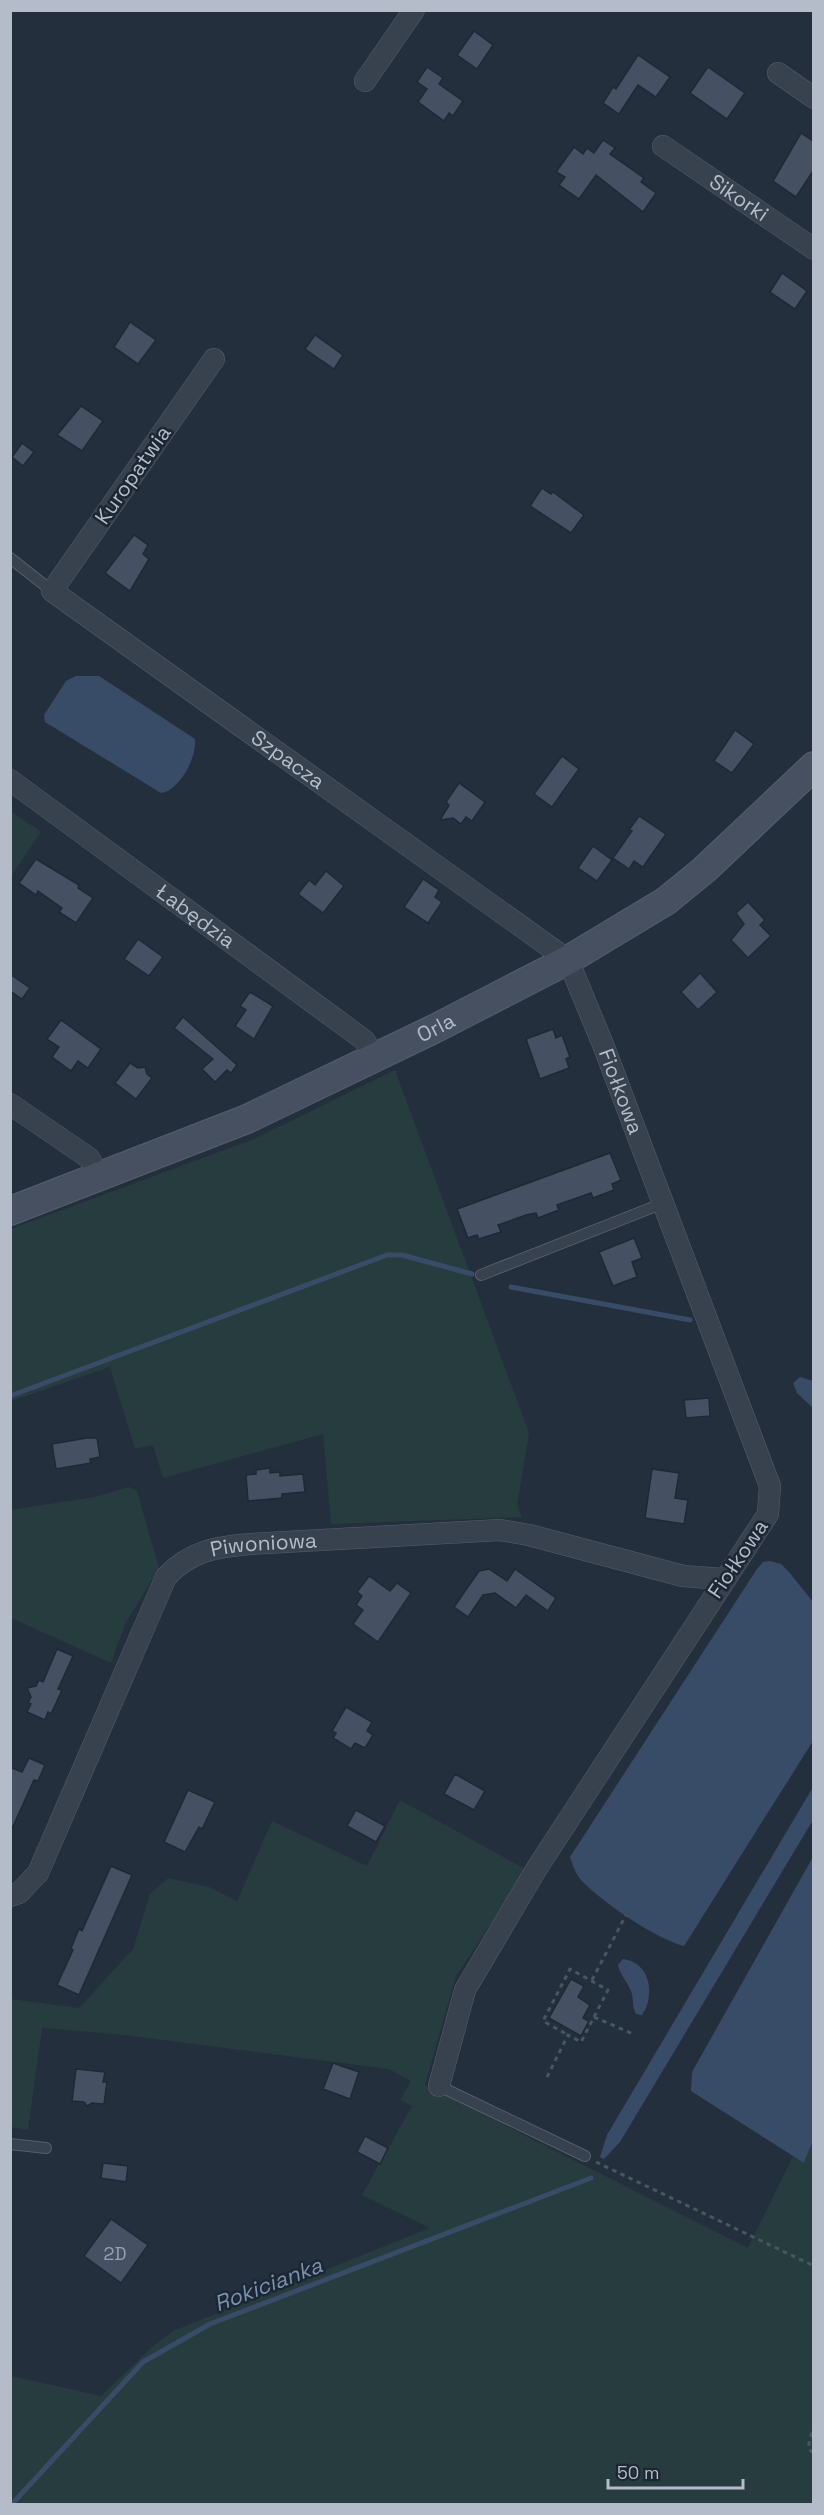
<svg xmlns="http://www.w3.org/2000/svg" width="824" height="2515" viewBox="0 0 824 2515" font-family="'Space Grotesk',sans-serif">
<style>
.green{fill:#263c3f}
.water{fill:#394c67}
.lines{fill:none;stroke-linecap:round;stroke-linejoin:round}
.stream{stroke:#394c67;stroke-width:5}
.building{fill:#455162;stroke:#1f2835;stroke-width:1.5}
.lane-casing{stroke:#565f6c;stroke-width:12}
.street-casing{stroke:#565f6c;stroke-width:22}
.secondary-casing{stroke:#565f6c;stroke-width:30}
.path{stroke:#44595c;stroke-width:3;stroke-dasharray:4.5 4.5;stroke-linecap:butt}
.lane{stroke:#38414e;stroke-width:10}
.street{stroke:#38414e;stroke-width:21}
.secondary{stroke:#465061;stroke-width:28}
.labels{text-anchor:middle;stroke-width:5;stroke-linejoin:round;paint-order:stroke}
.number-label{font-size:18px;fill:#98a1af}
.street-label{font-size:21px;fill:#b4bcc9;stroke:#1d2633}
.water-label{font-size:22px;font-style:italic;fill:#7c92b1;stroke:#1d2633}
</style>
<rect width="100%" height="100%" fill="#242f3e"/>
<!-- green -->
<g class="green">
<polygon points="11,811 41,832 11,876"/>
<polygon points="395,1070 529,1433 517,1505 522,1517 331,1524 323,1434 163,1478 153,1445 135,1449 110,1367 11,1401 11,1229 254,1139"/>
<polygon points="129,1487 137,1491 159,1568 125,1624 111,1663 11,1618 11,1510 94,1497"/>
<polygon points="400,1800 527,1870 456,1976 425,2085 748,2248 793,2156 804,2163 813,2137 813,2504 11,2504 11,2376 101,2396 152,2347 173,2331 430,2228 362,2195 412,2106 400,2100 411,2081 389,2069 124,2035 42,2028 28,2130 11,2127 11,1999 79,2008 133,1949 150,1894 168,1878 209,1887 237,1901 272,1821 367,1866"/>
</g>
<!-- water -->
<g class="water">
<path d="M 76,676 L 99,676 L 195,739 C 197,757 180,790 161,793 L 45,722 L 44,715 L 66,681 Z"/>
<polygon points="800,1377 813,1381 813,1408 797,1393 793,1383"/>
<path d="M 770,1561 L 781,1564 L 789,1572 L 813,1602 L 813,1741 L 684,1946 C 658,1940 602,1902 583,1882 C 576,1875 573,1866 570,1857 L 757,1569 L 763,1562 Z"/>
<polygon points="813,1787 813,1820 620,2142 604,2159 600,2157 607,2135"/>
<polygon points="813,1857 814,2137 804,2163 691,2091 692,2072"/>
<path d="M 623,1959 C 650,1962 656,1995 642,2015 L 636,2014 C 632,2007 634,1999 631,1991 C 627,1981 620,1975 618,1965 Z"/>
</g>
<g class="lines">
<!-- stream -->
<g class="stream">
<polyline points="511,1287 690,1320"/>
<polyline points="10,1396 387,1255 402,1255 472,1274"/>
<polyline points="12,2504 143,2362 210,2324 591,2178"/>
</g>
</g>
<!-- building -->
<g class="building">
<polygon points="474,31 493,45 477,69 457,55"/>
<polygon points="638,55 670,77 656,97 638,85 619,114 603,103 613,87 616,89"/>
<polygon points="427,67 443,78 439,84 463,101 453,116 449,113 444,121 418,102 427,89 417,82"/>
<polygon points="708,67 745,93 727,119 690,93"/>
<polygon points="801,133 813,141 813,171 796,197 773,181"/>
<polygon points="603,140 615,148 610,154 644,178 641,182 656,193 643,212 596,175 579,199 559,185 565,177 556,172 574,147 583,154 587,148 594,153"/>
<polygon points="782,273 807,291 795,309 770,292"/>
<polygon points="130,322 156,340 138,364 114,347"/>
<polygon points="315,335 343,355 334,369 305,349"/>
<polygon points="81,406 103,421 82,451 57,435"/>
<polygon points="22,443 34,452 23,466 12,457"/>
<polygon points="542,488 551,494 553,492 584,515 571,533 530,506"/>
<polygon points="134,535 148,545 143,554 149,559 130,591 105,573"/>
<polygon points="735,730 754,744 732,773 714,761"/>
<polygon points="562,756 579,769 552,807 534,794"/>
<polygon points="459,783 485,802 472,821 466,817 461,824 453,818 440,820 449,805 446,802"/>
<polygon points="639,816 666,834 643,867 634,861 629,869 613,858 632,831 629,830"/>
<polygon points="593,846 612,860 597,881 578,868"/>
<polygon points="36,859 79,885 78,888 93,898 76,923 59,912 62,908 38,891 36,895 19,883"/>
<polygon points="326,871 344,886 323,913 298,894 309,880 315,885"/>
<polygon points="423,879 439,890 435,897 442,902 428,923 404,907"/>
<polygon points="748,902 765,920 760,925 771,936 748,958 731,940 744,924 736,913"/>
<polygon points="138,939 163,957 149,976 124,959"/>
<polygon points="700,973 717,992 698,1010 681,992"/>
<polygon points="10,974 30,988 22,999 10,991"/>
<polygon points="250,992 273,1006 254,1039 235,1026 246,1010 240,1006"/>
<polygon points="183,1017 237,1065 231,1073 227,1070 215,1082 202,1069 213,1059 174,1028"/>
<polygon points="61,1020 101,1049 88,1068 78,1061 71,1071 52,1057 59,1047 47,1039"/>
<polygon points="553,1029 556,1038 562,1035 570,1057 566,1059 569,1068 540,1079 526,1039"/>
<polygon points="130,1063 138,1068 145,1067 147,1074 152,1078 136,1099 115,1083"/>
<polygon points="610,1153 621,1180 612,1184 614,1190 593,1198 591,1193 557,1205 559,1210 538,1218 536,1213 526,1215 498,1225 501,1232 479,1239 477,1235 468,1238 457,1209"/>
<polygon points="634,1238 642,1258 632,1262 637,1277 613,1286 599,1252"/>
<polygon points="709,1398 710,1416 686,1418 684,1400"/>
<polygon points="87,1438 97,1438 100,1457 90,1459 91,1463 56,1469 52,1444"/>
<polygon points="270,1468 270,1473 280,1472 280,1476 303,1474 305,1492 282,1494 282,1498 248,1501 246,1475 256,1474 256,1470"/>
<polygon points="652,1469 679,1473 675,1498 688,1500 684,1524 645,1518"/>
<polygon points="489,1569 507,1581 515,1569 556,1598 548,1611 526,1595 516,1608 495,1593 483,1595 468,1617 454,1607 479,1571"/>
<polygon points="369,1576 390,1591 397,1583 411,1593 378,1642 353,1624 363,1610 356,1605 362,1596 357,1592"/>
<polygon points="57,1649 73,1656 58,1689 62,1690 51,1714 48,1712 45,1720 27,1712 31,1704 28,1703 31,1697 27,1688 36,1686 39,1680 43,1682"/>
<polygon points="346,1707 372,1722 367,1731 373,1735 365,1748 355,1743 351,1749 333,1738 336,1733 332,1731"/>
<polygon points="29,1758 45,1765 38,1781 34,1780 10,1833 10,1767 22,1772"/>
<polygon points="455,1774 485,1791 474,1810 444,1794"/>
<polygon points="188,1790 215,1802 202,1829 199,1827 185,1852 164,1842"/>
<polygon points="356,1810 385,1826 376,1842 347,1826"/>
<polygon points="111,1866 132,1875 79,1995 57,1985 73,1950 71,1948 79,1929 82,1931"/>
<polygon points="571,1979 584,1986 578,1997 590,2005 583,2018 589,2021 581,2036 549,2018"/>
<polygon points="333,2063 359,2072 350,2099 323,2089"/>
<polygon points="76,2069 105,2072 103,2082 107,2082 104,2104 92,2103 87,2106 84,2102 72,2101"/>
<polygon points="365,2136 388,2148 380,2164 357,2152"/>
<polygon points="103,2163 128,2166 126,2182 101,2178"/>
<polygon points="111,2219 148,2245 121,2283 84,2256"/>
</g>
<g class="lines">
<defs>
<g id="lane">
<polyline points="10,558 52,591"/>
<polyline points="481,1275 661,1204"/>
<polyline points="439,2086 585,2156"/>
<polyline points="10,2144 46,2148"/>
</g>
<g id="street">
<polyline points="778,73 814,98"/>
<polyline points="365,81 414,10"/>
<path id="s1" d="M 663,146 L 814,249"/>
<path id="s2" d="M 214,359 L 52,591 L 568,960 L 604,1047 L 770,1486 L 768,1514 L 537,1868 L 465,1990 L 439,2086"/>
<path id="s3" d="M 10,780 L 364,1040 L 375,1057"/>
<polyline points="10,1104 89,1158 100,1177"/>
<path id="s4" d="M 10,1896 L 19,1893 L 38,1873 L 166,1577 C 190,1551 216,1547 250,1544 L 500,1530 L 529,1535 L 683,1576 L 724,1579"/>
</g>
<g id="secondary">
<path id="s5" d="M 10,1211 L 247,1119 L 434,1029 L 568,960 L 666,901 L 704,870 L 814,766"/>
</g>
</defs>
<!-- lane casing -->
<use href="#lane" class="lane-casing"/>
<!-- street casing -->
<use href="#street" class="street-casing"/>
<!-- secondary casing -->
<use href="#secondary" class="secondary-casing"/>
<!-- path -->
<g class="path">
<polyline points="592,1980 626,1915"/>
<polyline points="594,2017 633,2034"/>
<polyline points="547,2077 568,2035 581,2042 608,1990 570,1969 543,2021 568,2035"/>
<polyline points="596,2162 814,2266"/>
<polyline points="814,2424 808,2448 814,2454"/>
</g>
<!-- lane -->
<use href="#lane" class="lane"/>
<!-- street -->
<use href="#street" class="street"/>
<!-- secondary -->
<use href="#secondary" class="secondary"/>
</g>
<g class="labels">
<!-- number labels -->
<g class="number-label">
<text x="115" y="2260">2D</text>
</g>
<!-- street labels -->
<g class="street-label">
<text dy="7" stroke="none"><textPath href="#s1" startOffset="92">Sikorki</textPath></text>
<text transform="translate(133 475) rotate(-55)" y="7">Kuropatwia</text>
<text dy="7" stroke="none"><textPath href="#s2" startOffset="573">Szpacza</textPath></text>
<text dy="7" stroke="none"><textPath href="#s3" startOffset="230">Łabędzia</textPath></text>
<text dy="7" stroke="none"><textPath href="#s5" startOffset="464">Orla</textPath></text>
<text dy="7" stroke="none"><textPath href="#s2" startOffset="1059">Fiołkowa</textPath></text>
<text dy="7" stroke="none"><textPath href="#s4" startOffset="466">Piwoniowa</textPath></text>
<text transform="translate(738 1559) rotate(-56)" y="7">Fiołkowa</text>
</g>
<!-- water labels -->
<g class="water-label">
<text transform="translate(268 2284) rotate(-21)" y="8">Rokicianka</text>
</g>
</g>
<!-- border -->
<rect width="824" height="2515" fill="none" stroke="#b4bcc9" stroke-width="24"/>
<!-- scale -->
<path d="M608 2479v9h135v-9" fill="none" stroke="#b4bcc9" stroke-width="3"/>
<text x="617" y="2479" font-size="18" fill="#b4bcc9" stroke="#1d2633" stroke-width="4.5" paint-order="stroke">50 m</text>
</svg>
